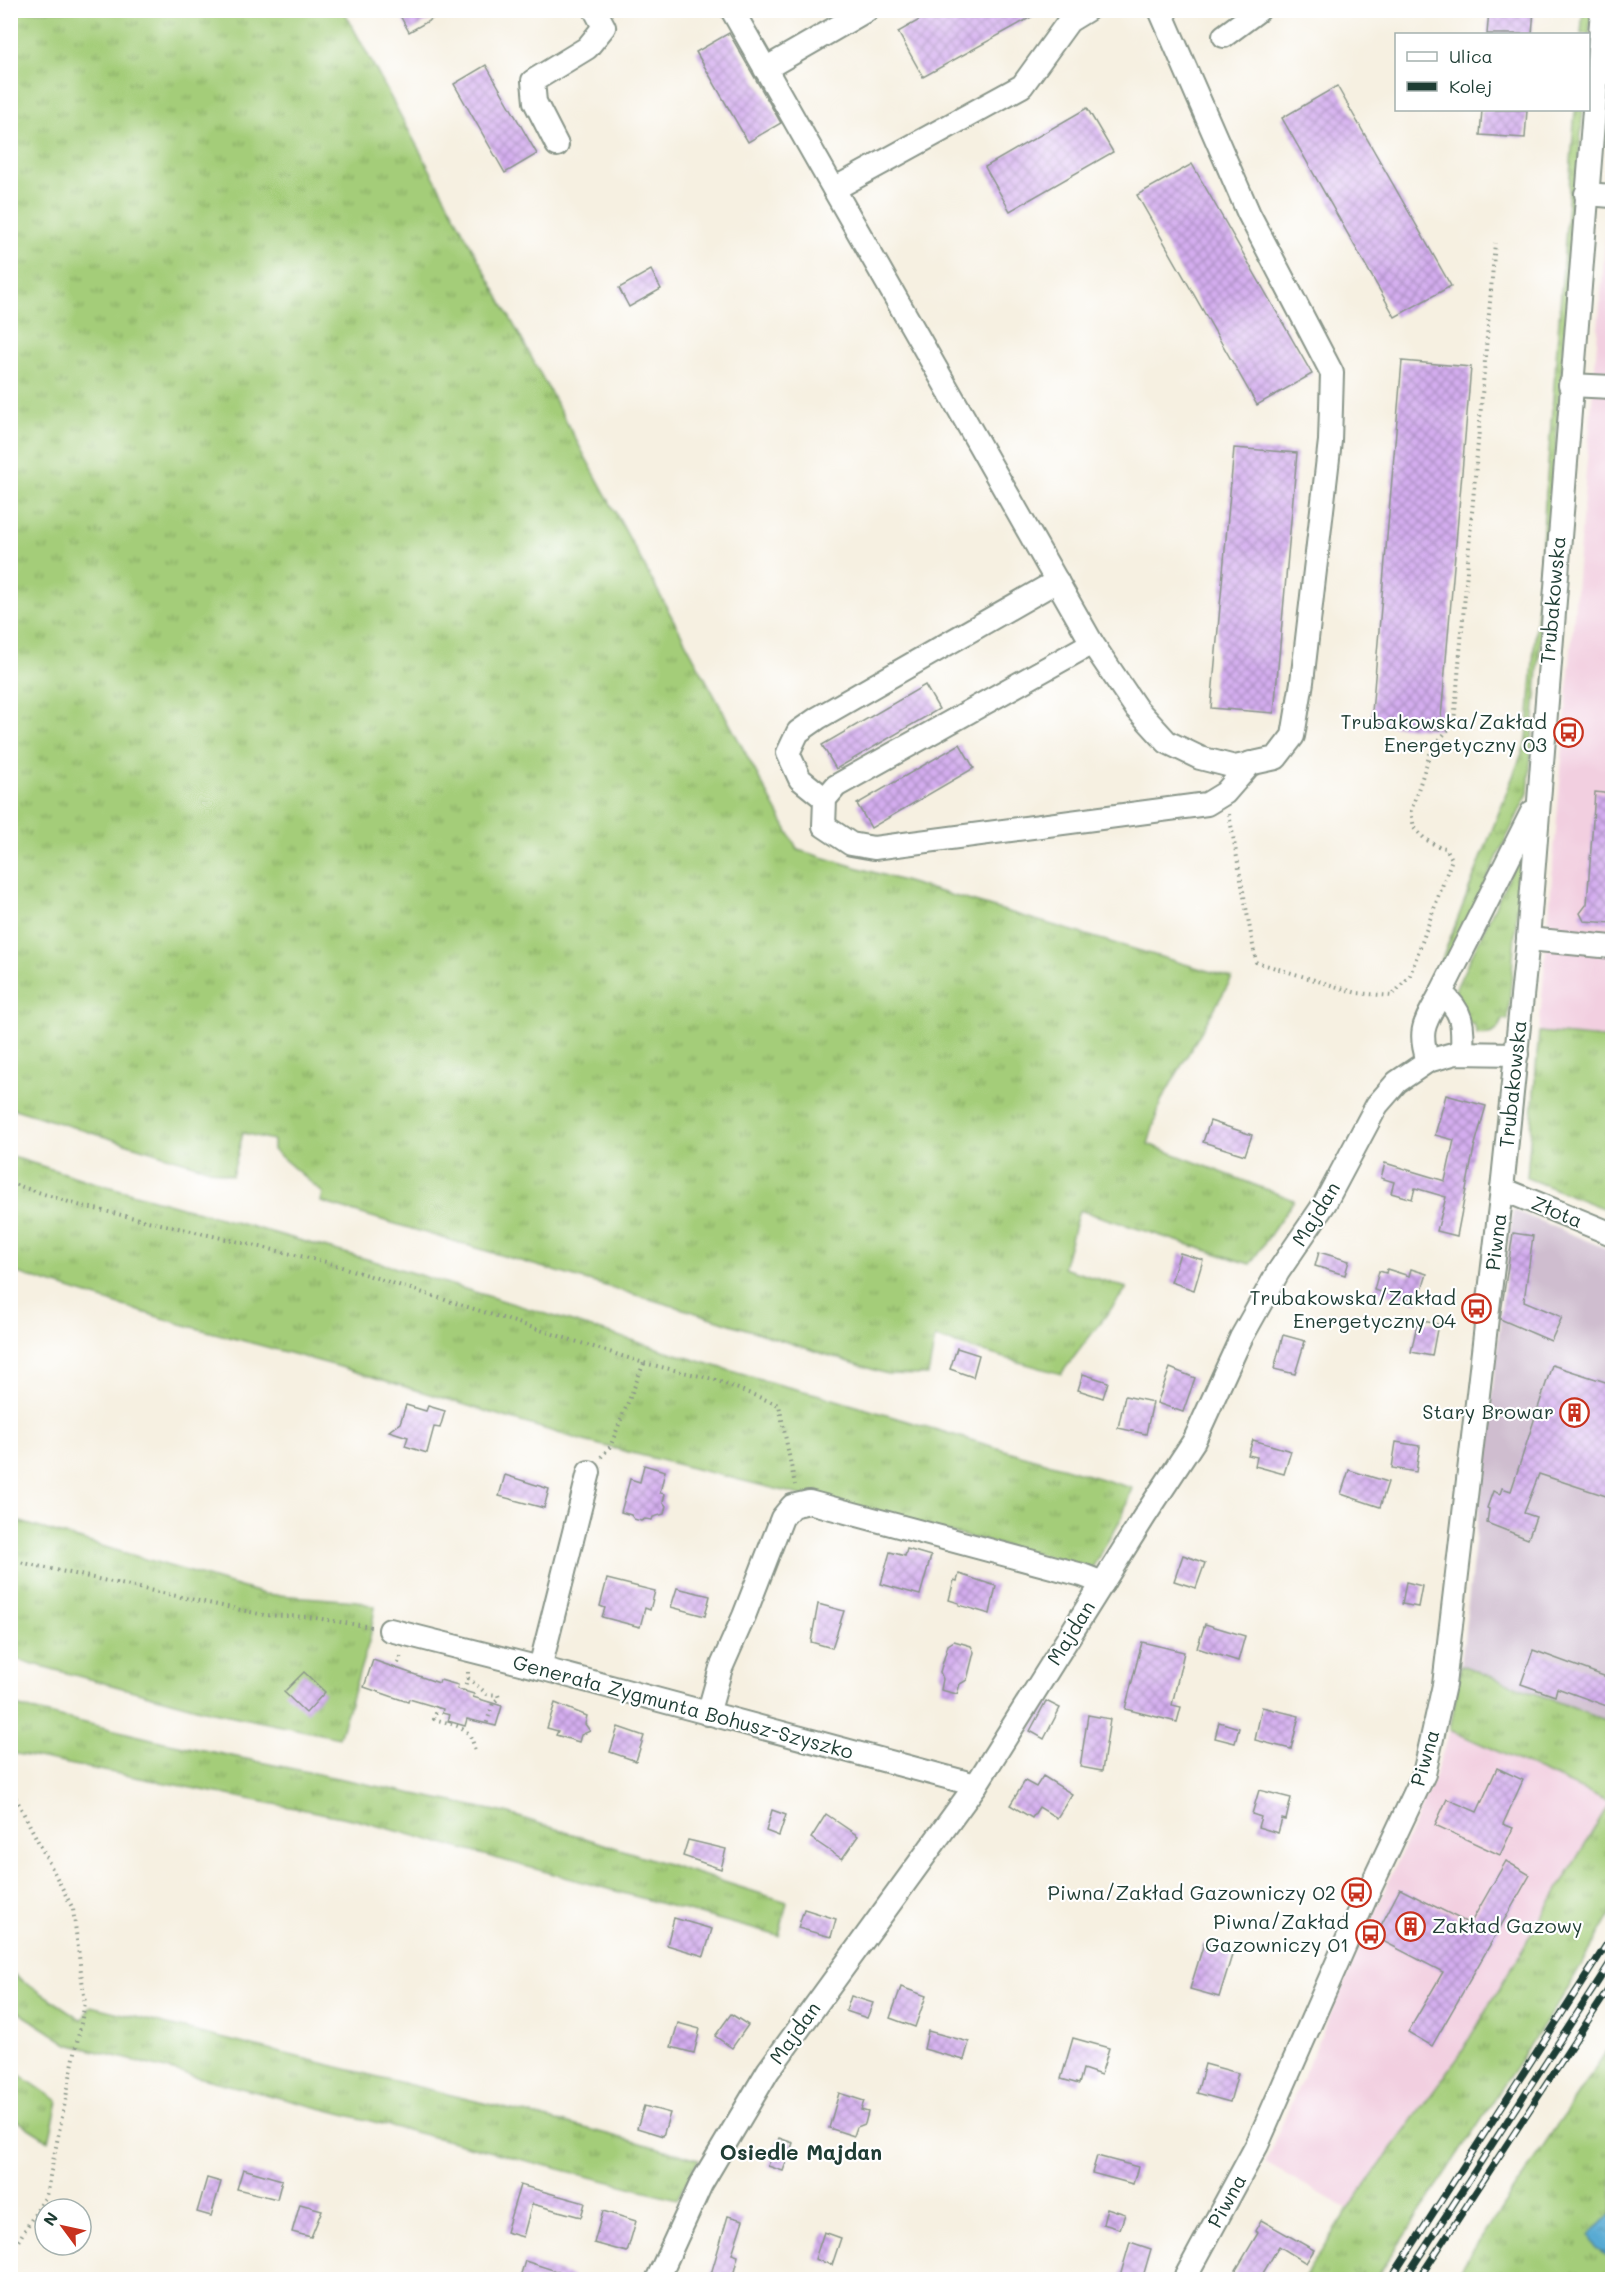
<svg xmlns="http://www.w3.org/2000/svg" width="1623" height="2290" viewBox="0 0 1623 2290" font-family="Mali,sans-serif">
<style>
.built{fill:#f2cfe0}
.industrial{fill:#cfbdcf}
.grass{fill:url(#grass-tufts);stroke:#628556;stroke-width:1.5}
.water{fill:url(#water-ripples);stroke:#3c7484;stroke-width:1.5}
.building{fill:url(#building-cross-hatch)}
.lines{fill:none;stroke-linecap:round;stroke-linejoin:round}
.minor-casing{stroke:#8a968a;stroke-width:26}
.path{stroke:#8a968a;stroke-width:4;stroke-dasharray:1.5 4.5;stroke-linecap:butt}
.minor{stroke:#fff;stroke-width:22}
.rail-casing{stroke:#1f3d34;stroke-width:7}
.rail{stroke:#fff;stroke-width:4.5;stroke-dasharray:14;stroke-linecap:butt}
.labels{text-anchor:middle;stroke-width:4.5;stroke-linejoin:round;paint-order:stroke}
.street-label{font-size:20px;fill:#1f3d34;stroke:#fff}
.poi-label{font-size:20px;fill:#1f3d34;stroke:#fff;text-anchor:end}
.neighbourhood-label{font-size:21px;font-weight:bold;fill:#1f3d34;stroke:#fff}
</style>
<defs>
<pattern id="grass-tufts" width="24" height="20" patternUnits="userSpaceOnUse" patternTransform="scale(1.5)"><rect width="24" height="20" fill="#a4cd79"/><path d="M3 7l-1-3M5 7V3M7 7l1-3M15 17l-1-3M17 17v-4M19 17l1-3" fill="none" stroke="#85a864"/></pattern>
<pattern id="water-ripples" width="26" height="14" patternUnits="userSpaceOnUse" patternTransform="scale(1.5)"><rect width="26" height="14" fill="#58aad3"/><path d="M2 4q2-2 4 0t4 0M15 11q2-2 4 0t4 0" fill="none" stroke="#488cac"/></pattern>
<pattern id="building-cross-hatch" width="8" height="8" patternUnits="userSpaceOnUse" patternTransform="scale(1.5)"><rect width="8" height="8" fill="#d4adef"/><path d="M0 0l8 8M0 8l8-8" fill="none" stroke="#ab8ec2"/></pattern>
</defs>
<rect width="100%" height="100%" fill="#fff"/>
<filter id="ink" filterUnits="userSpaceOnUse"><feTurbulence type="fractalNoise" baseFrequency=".0167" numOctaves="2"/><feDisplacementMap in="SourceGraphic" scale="12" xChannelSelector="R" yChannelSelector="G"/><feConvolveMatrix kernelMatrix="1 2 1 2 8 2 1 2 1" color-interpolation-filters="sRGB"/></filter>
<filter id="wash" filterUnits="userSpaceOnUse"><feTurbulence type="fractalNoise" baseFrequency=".008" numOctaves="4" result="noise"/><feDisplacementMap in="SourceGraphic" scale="24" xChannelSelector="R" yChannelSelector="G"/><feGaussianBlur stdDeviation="1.35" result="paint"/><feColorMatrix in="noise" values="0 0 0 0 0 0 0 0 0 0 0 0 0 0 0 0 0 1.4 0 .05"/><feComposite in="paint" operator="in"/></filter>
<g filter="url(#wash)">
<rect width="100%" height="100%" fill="#f6f0e1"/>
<!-- built -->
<g class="built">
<polygon points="1608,210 1612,210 1612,1039 1539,1032"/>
<polygon points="1450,1730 1610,1802 1460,2055 1348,2209 1265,2163 1435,1776"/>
</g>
<!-- industrial -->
<polygon class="industrial" points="1513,1210 1612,1251 1612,1723 1461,1665"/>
<!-- grass -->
<g class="grass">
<polygon points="10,11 344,11 798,850 1232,978 1161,1101 1148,1144 1294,1200 1250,1264 1079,1210 1063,1268 1127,1288 1061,1374 935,1338 928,1375 887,1374 690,1311 321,1202 323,1193 273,1150 273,1140 243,1133 232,1176 11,1108"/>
<polygon points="1583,11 1591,11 1589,46 1588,34 1581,34"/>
<polygon points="1612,16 1612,71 1607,140 1602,140"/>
<polygon points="1575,110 1583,110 1528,793 1413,1034 1527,740"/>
<path d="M 1522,850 L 1508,1020 L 1502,1019 C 1500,1033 1489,1036 1477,1034 L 1474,1024 L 1469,1024 L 1455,990 Z"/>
<polygon points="1539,1032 1612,1039 1612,1212 1527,1178"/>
<polygon points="10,1156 89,1181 377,1262 764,1381 816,1394 1132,1488 1122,1517 1092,1568 584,1441 337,1366 181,1324 11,1271"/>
<polygon points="10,1519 264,1594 357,1601 375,1607 370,1638 339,1738 204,1710 11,1658"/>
<polygon points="1461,1665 1612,1723 1612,1912 1571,1983 1376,2279 1303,2279 1348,2209 1460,2055 1610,1802 1450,1730"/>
<polygon points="11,1705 164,1742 506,1813 787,1902 779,1936 357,1820 11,1753"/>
<polygon points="11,1973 82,2020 91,2006 581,2127 699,2159 677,2199 68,2044 11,2007"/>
<polygon points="1612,2043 1612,2279 1454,2279"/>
<polygon points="11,2069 58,2101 49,2141 11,2117"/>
</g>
<!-- water -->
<polygon class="water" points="1612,2213 1612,2259 1596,2249 1590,2235"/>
<g id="blocks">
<!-- building -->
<g class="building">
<polygon points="397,10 448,10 409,32"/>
<polygon points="937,10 1044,10 923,77 898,32"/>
<polygon points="1489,10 1534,10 1532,34 1487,34"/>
<polygon points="729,33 781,123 748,142 696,52"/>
<polygon points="486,65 537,154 505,173 454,84"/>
<polygon points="1337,86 1451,286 1395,317 1282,118"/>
<polygon points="1087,108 1113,152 1010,211 985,167"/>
<polygon points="1482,110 1527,110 1525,138 1480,135"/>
<polygon points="1192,164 1312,374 1257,405 1137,195"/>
<polygon points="651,270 661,289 629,307 619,288"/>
<polygon points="1402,361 1471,367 1440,730 1371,724"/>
<polygon points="1234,448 1297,453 1274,713 1211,708"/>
<polygon points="925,685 939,709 836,769 822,745"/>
<polygon points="960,744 974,768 871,828 857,804"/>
<polygon points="1595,792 1612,794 1612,923 1584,921 1580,913 1587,904"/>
<polygon points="1446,1095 1486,1106 1474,1148 1457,1236 1437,1231 1446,1197 1415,1188 1412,1199 1391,1193 1394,1182 1381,1178 1385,1163 1445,1181 1454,1140 1435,1135"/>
<polygon points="1210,1121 1252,1135 1245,1155 1203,1142"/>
<polygon points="1513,1233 1533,1236 1524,1301 1562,1317 1551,1341 1500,1319"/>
<polygon points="1319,1252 1349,1261 1345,1275 1315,1266"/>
<polygon points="1180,1253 1203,1260 1194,1290 1171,1282"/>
<polygon points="1387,1269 1409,1276 1411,1269 1427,1274 1418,1302 1374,1290 1379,1271 1386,1273"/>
<polygon points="1418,1320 1438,1324 1432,1356 1411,1352"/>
<polygon points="1283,1335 1305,1341 1295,1374 1274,1369"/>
<polygon points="957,1348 979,1355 973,1377 950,1369"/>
<polygon points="1552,1365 1612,1384 1612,1498 1539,1474 1524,1513 1536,1517 1528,1539 1487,1523 1489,1509 1487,1508 1493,1491 1500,1494 1502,1488 1511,1491"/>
<polygon points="1170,1368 1195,1378 1183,1412 1157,1403"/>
<polygon points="1083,1374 1108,1382 1103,1398 1078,1390"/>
<polygon points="1125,1396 1153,1402 1146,1434 1118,1428"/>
<polygon points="406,1405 426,1411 428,1406 445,1411 440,1428 434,1427 427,1453 405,1446 408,1437 389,1431 400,1423"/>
<polygon points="1253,1440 1291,1451 1284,1474 1255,1466 1257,1457 1248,1455"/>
<polygon points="1396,1442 1420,1446 1416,1472 1392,1468"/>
<polygon points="644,1465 665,1471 660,1493 665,1494 663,1502 666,1506 664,1514 653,1517 652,1520 645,1519 641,1521 634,1519 631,1515 621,1512 630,1479 640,1482"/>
<polygon points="1349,1470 1388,1482 1380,1507 1341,1494"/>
<polygon points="505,1475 549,1489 544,1508 499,1496"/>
<polygon points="907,1549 931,1556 920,1595 881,1584 890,1552 905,1556"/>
<polygon points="1183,1555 1205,1563 1196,1588 1174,1581"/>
<polygon points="959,1574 996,1586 990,1614 959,1605 959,1603 949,1600 954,1580 957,1581"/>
<polygon points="607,1579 655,1591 650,1610 645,1608 640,1627 602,1617 605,1608 600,1606"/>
<polygon points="1406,1582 1422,1586 1418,1607 1402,1604"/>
<polygon points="677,1588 710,1596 705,1616 671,1607"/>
<polygon points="818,1604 844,1611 832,1648 811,1642"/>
<polygon points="1205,1624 1245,1636 1238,1661 1197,1648"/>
<polygon points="954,1641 971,1646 974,1652 967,1680 960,1684 957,1694 941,1690 943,1679 940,1672 948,1645"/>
<polygon points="1142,1642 1184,1652 1172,1705 1181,1707 1177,1722 1125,1709"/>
<polygon points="1533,1650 1612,1679 1612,1708 1557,1688 1555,1696 1521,1684"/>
<polygon points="373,1660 439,1683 440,1680 458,1685 457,1689 474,1694 473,1697 502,1706 496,1726 467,1719 465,1726 448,1721 450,1715 442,1713 443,1709 409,1699 408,1702 364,1687"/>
<polygon points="304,1672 325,1692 306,1713 284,1692"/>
<polygon points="1046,1701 1060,1708 1044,1739 1030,1731"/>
<polygon points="555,1703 587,1716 585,1724 590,1731 581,1735 579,1742 556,1735 558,1731 547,1728"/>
<polygon points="1262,1707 1299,1716 1291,1749 1255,1740"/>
<polygon points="1088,1715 1110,1719 1102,1771 1080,1767"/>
<polygon points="1219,1722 1239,1728 1235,1743 1215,1738"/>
<polygon points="618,1727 644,1736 636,1761 610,1752"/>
<polygon points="1497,1768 1523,1780 1503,1824 1513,1828 1500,1855 1435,1825 1447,1799 1477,1812"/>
<polygon points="1043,1776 1072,1794 1057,1818 1039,1807 1032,1818 1010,1805 1025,1781 1036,1787"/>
<polygon points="1259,1790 1291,1798 1286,1820 1282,1819 1278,1833 1258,1827 1261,1817 1252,1814"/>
<polygon points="772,1810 786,1815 779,1836 766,1831"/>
<polygon points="826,1814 858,1836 842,1859 811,1838"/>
<polygon points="688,1840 726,1849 721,1869 683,1856"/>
<polygon points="1506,1861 1530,1875 1432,2046 1408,2032 1443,1972 1375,1937 1400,1889 1470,1924"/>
<polygon points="804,1909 836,1919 831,1937 798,1928"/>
<polygon points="674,1918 712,1929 704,1956 667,1945"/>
<polygon points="1204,1943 1233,1952 1219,1997 1190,1989"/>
<polygon points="901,1987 926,1996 915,2027 890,2018"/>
<polygon points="851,1996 873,2003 867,2018 846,2011"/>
<polygon points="731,2014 748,2025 732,2048 715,2036"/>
<polygon points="678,2023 700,2029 694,2053 671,2047"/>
<polygon points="928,2031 969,2042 964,2060 924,2049"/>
<polygon points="1073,2038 1109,2048 1101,2075 1083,2069 1079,2084 1061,2079"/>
<polygon points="1205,2064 1238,2073 1230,2102 1197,2093"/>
<polygon points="839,2093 864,2101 861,2110 868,2112 865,2124 857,2127 854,2136 829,2128"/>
<polygon points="644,2106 670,2113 663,2136 637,2128"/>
<polygon points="779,2138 793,2143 783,2171 768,2166"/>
<polygon points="1097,2156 1138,2167 1133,2184 1092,2173"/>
<polygon points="243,2169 282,2180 277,2199 237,2189"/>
<polygon points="207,2178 221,2182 211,2216 197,2212"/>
<polygon points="520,2185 585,2203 581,2217 532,2204 523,2237 506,2232"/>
<polygon points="300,2204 322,2210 311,2237 292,2232"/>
<polygon points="1107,2208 1125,2214 1120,2229 1103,2224"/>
<polygon points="603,2211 636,2221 627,2252 594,2243"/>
<polygon points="728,2216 743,2220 732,2254 738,2256 732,2280 725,2280 711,2274"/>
<polygon points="1261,2220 1314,2250 1306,2263 1279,2246 1259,2280 1230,2280 1258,2233 1255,2231"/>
<polygon points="824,2232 841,2238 832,2265 815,2259"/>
<polygon points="1130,2242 1151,2249 1142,2280 1119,2280"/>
<polygon points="525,2261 572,2276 572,2280 519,2280"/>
</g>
</g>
</g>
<g filter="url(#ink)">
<use href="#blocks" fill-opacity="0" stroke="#8a968a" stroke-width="1.5"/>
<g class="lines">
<defs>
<g id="minor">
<polyline points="732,10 1092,643 1136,708 1167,742 1200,758 1235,767 1276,758 1293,736 1302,682 1330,441 1332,373 1249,214 1160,10"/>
<polyline points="1224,36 1259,10"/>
<polyline points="765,69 867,10"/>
<polyline points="557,145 535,102 533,81 587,48 604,27 595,10"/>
<polyline points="834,189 1022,86 1069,21 1087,10"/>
<polyline points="1586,194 1612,196"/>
<polyline points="1570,385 1612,387"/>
<polyline points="1092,643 836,786 825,799 824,826 851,844 874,848 1207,804 1225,793 1251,763"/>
<polyline points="825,799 800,779 788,753 798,732 818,718 1057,581"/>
<polyline points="1528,939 1612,947"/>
<path d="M 1462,1053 C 1463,1025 1464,1012 1441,993 L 1532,812"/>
<path d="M 1428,1061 C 1417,1028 1426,1022 1441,993"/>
<polyline points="1502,1189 1612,1234"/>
<polyline points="390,1630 540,1668 976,1785"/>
<polyline points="540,1668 589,1472"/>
<polyline points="708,1714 721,1668 744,1616 782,1518 792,1506 809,1502 1082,1575 1103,1583"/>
<polyline points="657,2280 701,2184 768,2071 976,1785 1144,1517 1194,1441 1241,1338 1278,1272 1325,1203 1377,1105 1397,1082 1428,1061 1456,1053 1517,1054"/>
<polyline points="1184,2280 1257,2145 1366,1897 1424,1774 1444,1685 1502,1189 1528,939 1602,10"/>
</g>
</defs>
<!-- minor casing -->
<use href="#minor" class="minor-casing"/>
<!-- path -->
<g class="path">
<polyline points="1229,814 1256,962 1357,993 1392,996 1410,975 1452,859 1446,848 1439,847 1425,839 1414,828 1411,811 1432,748 1454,723 1495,243"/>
<polyline points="10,1183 78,1205 326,1262 644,1363 713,1379 779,1405 795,1485"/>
<polyline points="601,1457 610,1447 644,1363"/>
<polyline points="10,1560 264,1615 309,1617 371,1627"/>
<polyline points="396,1669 402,1652"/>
<polyline points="468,1678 487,1694 498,1695 499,1698 493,1703 486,1725"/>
<polyline points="464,1691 468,1678 468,1669"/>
<path d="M 438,1707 L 434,1719 C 457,1726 471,1725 475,1752"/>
<polyline points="10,1787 73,1909 85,2003 46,2196 10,2254"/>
</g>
<!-- minor -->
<use href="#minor" class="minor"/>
<defs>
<g id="rail">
<polyline points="1390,2280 1612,1936"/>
<polyline points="1404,2280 1612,1960"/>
<polyline points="1418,2280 1612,1984"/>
</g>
</defs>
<!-- rail casing -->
<use href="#rail" class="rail-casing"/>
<!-- rail -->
<use href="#rail" class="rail"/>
</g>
</g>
<!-- icons -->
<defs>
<symbol id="bus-ring" viewBox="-11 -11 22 22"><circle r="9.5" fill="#fff" stroke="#c8321e" stroke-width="1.5"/><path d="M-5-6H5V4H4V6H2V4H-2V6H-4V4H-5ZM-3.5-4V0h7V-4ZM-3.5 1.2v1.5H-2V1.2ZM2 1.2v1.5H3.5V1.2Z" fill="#c8321e"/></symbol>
<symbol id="building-ring" viewBox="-11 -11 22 22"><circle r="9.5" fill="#fff" stroke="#c8321e" stroke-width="1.5"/><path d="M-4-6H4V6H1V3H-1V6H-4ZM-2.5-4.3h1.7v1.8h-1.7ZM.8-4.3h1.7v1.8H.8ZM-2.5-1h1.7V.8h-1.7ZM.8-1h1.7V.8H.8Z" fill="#c8321e"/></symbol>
</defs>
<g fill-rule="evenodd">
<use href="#bus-ring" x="1552" y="716" width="33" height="33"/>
<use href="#bus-ring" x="1460" y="1292" width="33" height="33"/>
<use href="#building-ring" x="1558" y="1396" width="33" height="33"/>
<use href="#bus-ring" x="1340" y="1876" width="33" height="33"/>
<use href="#building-ring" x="1394" y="1910" width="33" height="33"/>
<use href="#bus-ring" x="1354" y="1918" width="33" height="33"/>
</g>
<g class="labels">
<!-- street labels -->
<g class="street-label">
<text transform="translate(1553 600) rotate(-85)" y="7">Trubakowska</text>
<text transform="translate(1513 1084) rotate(-84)" y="7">Trubakowska</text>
<text transform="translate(1557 1212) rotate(22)" y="7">Złota</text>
<text transform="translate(1316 1214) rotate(-58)" y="7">Majdan</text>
<text transform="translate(1496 1242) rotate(-83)" y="7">Piwna</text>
<text transform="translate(1071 1633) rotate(-58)" y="7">Majdan</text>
<text transform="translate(683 1707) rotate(15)" y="7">Generała Zygmunta Bohusz-Szyszko</text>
<text transform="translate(1425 1758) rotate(-74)" y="7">Piwna</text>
<text transform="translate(795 2033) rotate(-54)" y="7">Majdan</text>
<text transform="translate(1227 2201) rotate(-61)" y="7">Piwna</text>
</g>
<!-- poi labels -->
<g class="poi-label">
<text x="1547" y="729">Trubakowska/Zakład<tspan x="1547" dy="23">Energetyczny 03</tspan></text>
<text x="1456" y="1305">Trubakowska/Zakład<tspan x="1456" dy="23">Energetyczny 04</tspan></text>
<text x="1554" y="1419">Stary Browar</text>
<text x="1336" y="1900">Piwna/Zakład Gazowniczy 02</text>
<text x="1349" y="1929">Piwna/Zakład<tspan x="1349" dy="23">Gazowniczy 01</tspan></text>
<text x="1432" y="1933" text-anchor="start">Zakład Gazowy</text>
</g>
<!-- neighbourhood labels -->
<g class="neighbourhood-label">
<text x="801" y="2160">Osiedle Majdan</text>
</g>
</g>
<!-- margin -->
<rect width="1623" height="2290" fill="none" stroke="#fff" stroke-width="36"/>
<!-- legend -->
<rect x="1395" y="33" width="195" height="78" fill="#ffffff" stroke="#a5b1ae" stroke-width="1.5"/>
<rect x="1407" y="52" width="30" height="9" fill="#ffffff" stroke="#a5b1ae" stroke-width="1.5"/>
<text x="1449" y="63" font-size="18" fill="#1f3d34">Ulica</text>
<rect x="1407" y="82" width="30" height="9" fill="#1f3d34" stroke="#a5b1ae" stroke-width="1.5"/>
<text x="1449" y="93" font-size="18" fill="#1f3d34">Kolej</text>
<!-- north arrow -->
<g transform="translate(63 2227) rotate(303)"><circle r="28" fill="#ffffff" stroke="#a5b1ae" stroke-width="1.5"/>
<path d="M0-4.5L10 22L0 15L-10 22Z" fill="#c8321e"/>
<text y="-9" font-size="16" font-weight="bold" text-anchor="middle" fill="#1f3d34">N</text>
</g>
</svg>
